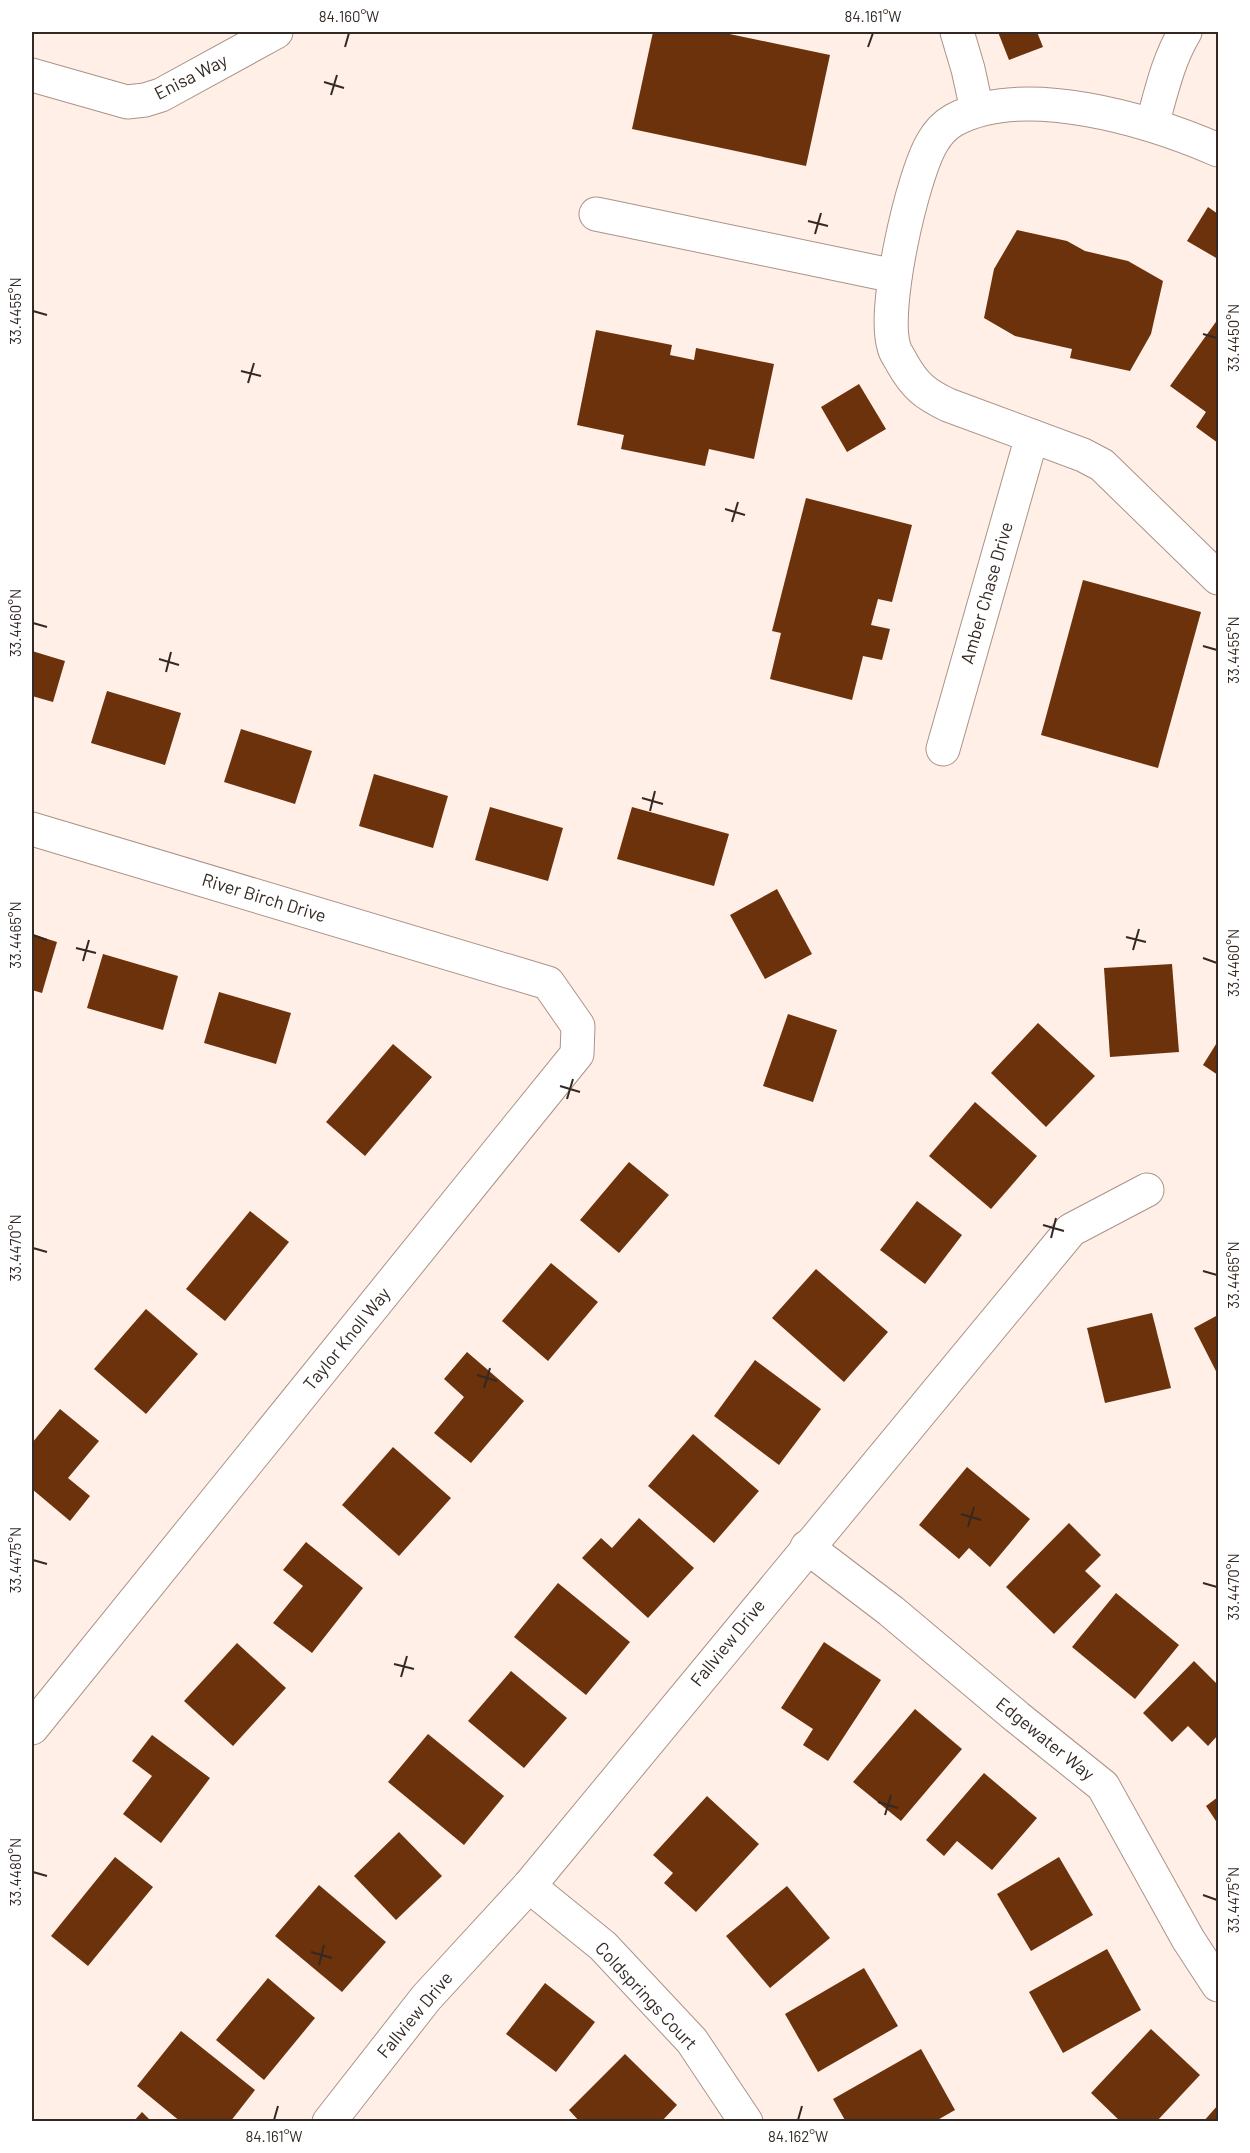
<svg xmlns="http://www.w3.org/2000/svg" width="1250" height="2153" viewBox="0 0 1250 2153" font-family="Barlow,sans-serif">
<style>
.building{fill:#6c320c}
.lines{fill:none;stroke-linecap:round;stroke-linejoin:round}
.minor-casing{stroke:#ac9387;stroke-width:35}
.minor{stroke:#fff;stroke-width:33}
.ticks{fill:none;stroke:#332924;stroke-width:2}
.labels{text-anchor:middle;stroke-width:6;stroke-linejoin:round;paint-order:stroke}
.street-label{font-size:18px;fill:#332924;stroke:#fff}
.neatline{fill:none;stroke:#332924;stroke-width:2}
.ticks-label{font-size:15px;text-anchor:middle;fill:#332924}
</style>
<rect width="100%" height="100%" fill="#ffefe7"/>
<!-- building -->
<g class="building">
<polygon points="653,32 720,32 830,55 806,166 632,129"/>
<polygon points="998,32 1037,32 1043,47 1009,60"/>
<polygon points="1208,207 1218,214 1218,259 1187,241"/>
<polygon points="1017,230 1067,241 1085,251 1128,261 1163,281 1151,334 1130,371 1070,358 1072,349 1015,336 984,318 994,269"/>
<polygon points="1218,319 1218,443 1196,427 1206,412 1170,386"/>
<polygon points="596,330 672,345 670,355 694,360 696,348 774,364 754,459 709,449 705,466 621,449 624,435 577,425"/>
<polygon points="859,384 886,429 847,452 821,407"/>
<polygon points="806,498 912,525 892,602 878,599 871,625 890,629 882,660 863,656 852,700 770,679 781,633 772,631"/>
<polygon points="1083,580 1201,612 1158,768 1041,735"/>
<polygon points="32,651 65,661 53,702 32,696"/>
<polygon points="107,691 181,713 165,765 91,743"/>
<polygon points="241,729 312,751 295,804 224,782"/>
<polygon points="374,774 448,796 433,848 359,826"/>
<polygon points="490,807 563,828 548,881 475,860"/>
<polygon points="632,807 729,834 714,886 617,859"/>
<polygon points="777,889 812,954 765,979 730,915"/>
<polygon points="32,934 57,942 42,993 32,990"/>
<polygon points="103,954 178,976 163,1030 87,1008"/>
<polygon points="1172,964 1179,1052 1110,1057 1104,968"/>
<polygon points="219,992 291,1013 276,1064 204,1043"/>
<polygon points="788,1014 837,1030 813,1102 763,1086"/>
<polygon points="1038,1023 1095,1076 1046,1127 991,1073"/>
<polygon points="1218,1041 1218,1075 1203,1065"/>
<polygon points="393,1044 432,1077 365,1156 326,1122"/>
<polygon points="975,1102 1037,1156 991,1209 929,1156"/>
<polygon points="629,1162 669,1195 619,1253 580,1220"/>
<polygon points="917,1201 962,1235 925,1284 880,1250"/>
<polygon points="250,1211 289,1242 225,1321 186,1289"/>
<polygon points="551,1263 598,1302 548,1361 502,1321"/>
<polygon points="816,1269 888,1332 844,1382 772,1318"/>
<polygon points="146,1309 198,1354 146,1414 94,1369"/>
<polygon points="1152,1313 1171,1388 1105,1403 1087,1328"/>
<polygon points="1218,1315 1218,1375 1194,1328"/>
<polygon points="467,1352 524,1401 471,1463 434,1433 464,1397 444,1379"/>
<polygon points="755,1360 821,1409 779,1465 714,1416"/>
<polygon points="60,1409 99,1441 68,1478 90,1496 70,1521 32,1489 32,1443"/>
<polygon points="693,1434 759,1491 714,1543 648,1486"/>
<polygon points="393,1447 451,1498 399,1556 342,1505"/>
<polygon points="967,1467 1030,1519 990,1567 969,1548 959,1559 919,1525"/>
<polygon points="639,1518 694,1568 648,1618 582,1558 601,1538 612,1548"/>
<polygon points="1069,1523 1101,1555 1085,1571 1101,1586 1054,1634 1006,1587"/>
<polygon points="306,1542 363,1588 312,1653 273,1623 303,1586 283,1570"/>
<polygon points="558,1583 630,1642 586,1695 514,1637"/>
<polygon points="1116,1593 1179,1645 1135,1699 1072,1647"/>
<polygon points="824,1642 881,1680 828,1761 803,1745 813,1729 781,1708"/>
<polygon points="237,1643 286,1688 233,1746 184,1701"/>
<polygon points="1194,1661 1218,1685 1218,1735 1208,1746 1188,1726 1172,1742 1143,1713"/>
<polygon points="511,1671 567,1718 524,1768 468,1721"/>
<polygon points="915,1709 962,1749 901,1821 853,1782"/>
<polygon points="428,1734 504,1796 464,1845 388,1782"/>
<polygon points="152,1735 210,1778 161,1843 123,1814 152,1776 132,1761"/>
<polygon points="984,1773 1037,1818 992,1870 957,1841 944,1856 926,1840"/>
<polygon points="707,1796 759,1844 696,1912 664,1883 673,1873 653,1855"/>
<polygon points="1218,1797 1218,1824 1206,1806"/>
<polygon points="399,1832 442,1876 396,1920 354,1876"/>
<polygon points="115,1857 153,1887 88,1966 51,1936"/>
<polygon points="1059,1857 1093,1915 1031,1951 997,1894"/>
<polygon points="319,1885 386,1942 342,1992 275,1936"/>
<polygon points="787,1886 830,1938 770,1988 726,1936"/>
<polygon points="1107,1949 1141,2010 1063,2053 1029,1992"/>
<polygon points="864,1968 898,2026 818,2072 785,2014"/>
<polygon points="268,1978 315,2018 264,2080 216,2040"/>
<polygon points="545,1983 595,2022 556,2072 506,2034"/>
<polygon points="1151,2029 1200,2075 1156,2122 1121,2122 1091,2093"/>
<polygon points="181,2031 255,2090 230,2122 181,2122 137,2086"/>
<polygon points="921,2049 955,2110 934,2122 846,2122 833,2099"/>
<polygon points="625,2054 677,2105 661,2122 580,2122 569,2110"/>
<polygon points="1218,2105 1218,2122 1203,2122"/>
<polygon points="142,2112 152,2122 133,2122"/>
</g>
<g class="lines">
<defs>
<g id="minor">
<polyline points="957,32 968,69 977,110"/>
<polyline points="32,75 127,102 145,100 161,95 276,32"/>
<path d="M 1152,125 C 1161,93 1168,60 1185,32"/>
<path d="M 1218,150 C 1149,120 1024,82 954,120 C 945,125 937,134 932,143 C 912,177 882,310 894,347 C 895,353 900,358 902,363 C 915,386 925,394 948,405 L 1083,455 L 1102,465 L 1218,578"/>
<polyline points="596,214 895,276"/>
<polyline points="943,749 1032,436"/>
<polyline points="32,829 548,983 578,1026 577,1054 32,1728"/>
<polyline points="807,1547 891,1611 1017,1717 1103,1786 1188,1939 1218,1985"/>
<polyline points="529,1886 603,1946 692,2041 746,2122"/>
<polyline points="329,2122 426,1998 529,1886 1071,1230 1147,1190"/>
</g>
</defs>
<!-- minor casing -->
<use href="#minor" class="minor-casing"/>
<!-- minor -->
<use href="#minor" class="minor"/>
</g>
<!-- ticks -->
<path class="ticks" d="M 345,47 L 349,33M 868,47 L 873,33M 324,82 L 344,88M 331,95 L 337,75M 808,221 L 828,226M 815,234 L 821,213M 33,311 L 47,315M 1203,334 L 1217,338M 241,371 L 261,376M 248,383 L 254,363M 725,509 L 745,515M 732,522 L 738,502M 33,623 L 47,627M 1203,646 L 1217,650M 159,659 L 179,665M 166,672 L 171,652M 642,798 L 663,804M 650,811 L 655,791M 33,935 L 47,940M 1126,937 L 1146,942M 76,948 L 96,953M 1133,950 L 1139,929M 1203,958 L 1217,963M 83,961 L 89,940M 560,1086 L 580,1092M 567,1099 L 573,1079M 1043,1225 L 1064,1231M 1051,1238 L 1056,1218M 33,1248 L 47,1252M 1203,1271 L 1217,1275M 477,1375 L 497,1381M 484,1388 L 490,1368M 961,1514 L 981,1520M 968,1527 L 974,1507M 33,1560 L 47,1564M 1203,1583 L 1217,1587M 394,1664 L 414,1669M 401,1677 L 407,1656M 878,1802 L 898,1808M 885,1815 L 891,1795M 33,1872 L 47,1876M 1203,1895 L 1217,1900M 311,1952 L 332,1958M 319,1965 L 324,1945M 274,2120 L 278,2106M 798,2120 L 802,2106"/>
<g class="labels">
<!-- street labels -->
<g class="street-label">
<text transform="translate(191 77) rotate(-27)" y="6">Enisa Way</text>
<text transform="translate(987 593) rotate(-74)" y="6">Amber Chase Drive</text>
<text transform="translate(264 898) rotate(17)" y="6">River Birch Drive</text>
<text transform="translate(347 1339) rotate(-51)" y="6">Taylor Knoll Way</text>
<text transform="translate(728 1643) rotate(-51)" y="6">Fallview Drive</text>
<text transform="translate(1045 1739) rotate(39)" y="6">Edgewater Way</text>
<text transform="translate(646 1996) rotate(47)" y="6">Coldsprings Court</text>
<text transform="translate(415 2015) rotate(-50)" y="6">Fallview Drive</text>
</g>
</g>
<!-- border -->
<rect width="1250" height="2153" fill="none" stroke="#ffffff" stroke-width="66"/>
<rect x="33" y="33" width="1184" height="2087" class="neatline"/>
<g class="ticks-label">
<text x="349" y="22">84.160°W</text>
<text x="873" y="22">84.161°W</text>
<text transform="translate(16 311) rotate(-90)" y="5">33.4455°N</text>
<text transform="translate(1234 338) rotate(-90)" y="5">33.4450°N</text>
<text transform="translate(16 623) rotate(-90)" y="5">33.4460°N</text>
<text transform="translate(1234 650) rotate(-90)" y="5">33.4455°N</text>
<text transform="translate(16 935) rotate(-90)" y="5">33.4465°N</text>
<text transform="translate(1234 963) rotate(-90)" y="5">33.4460°N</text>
<text transform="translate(16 1248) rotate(-90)" y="5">33.4470°N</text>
<text transform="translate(1234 1275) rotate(-90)" y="5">33.4465°N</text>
<text transform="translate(16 1560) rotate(-90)" y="5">33.4475°N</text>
<text transform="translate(1234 1587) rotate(-90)" y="5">33.4470°N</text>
<text transform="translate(16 1872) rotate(-90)" y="5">33.4480°N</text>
<text transform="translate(1234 1900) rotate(-90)" y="5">33.4475°N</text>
<text x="274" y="2142">84.161°W</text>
<text x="798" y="2142">84.162°W</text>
</g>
</svg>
